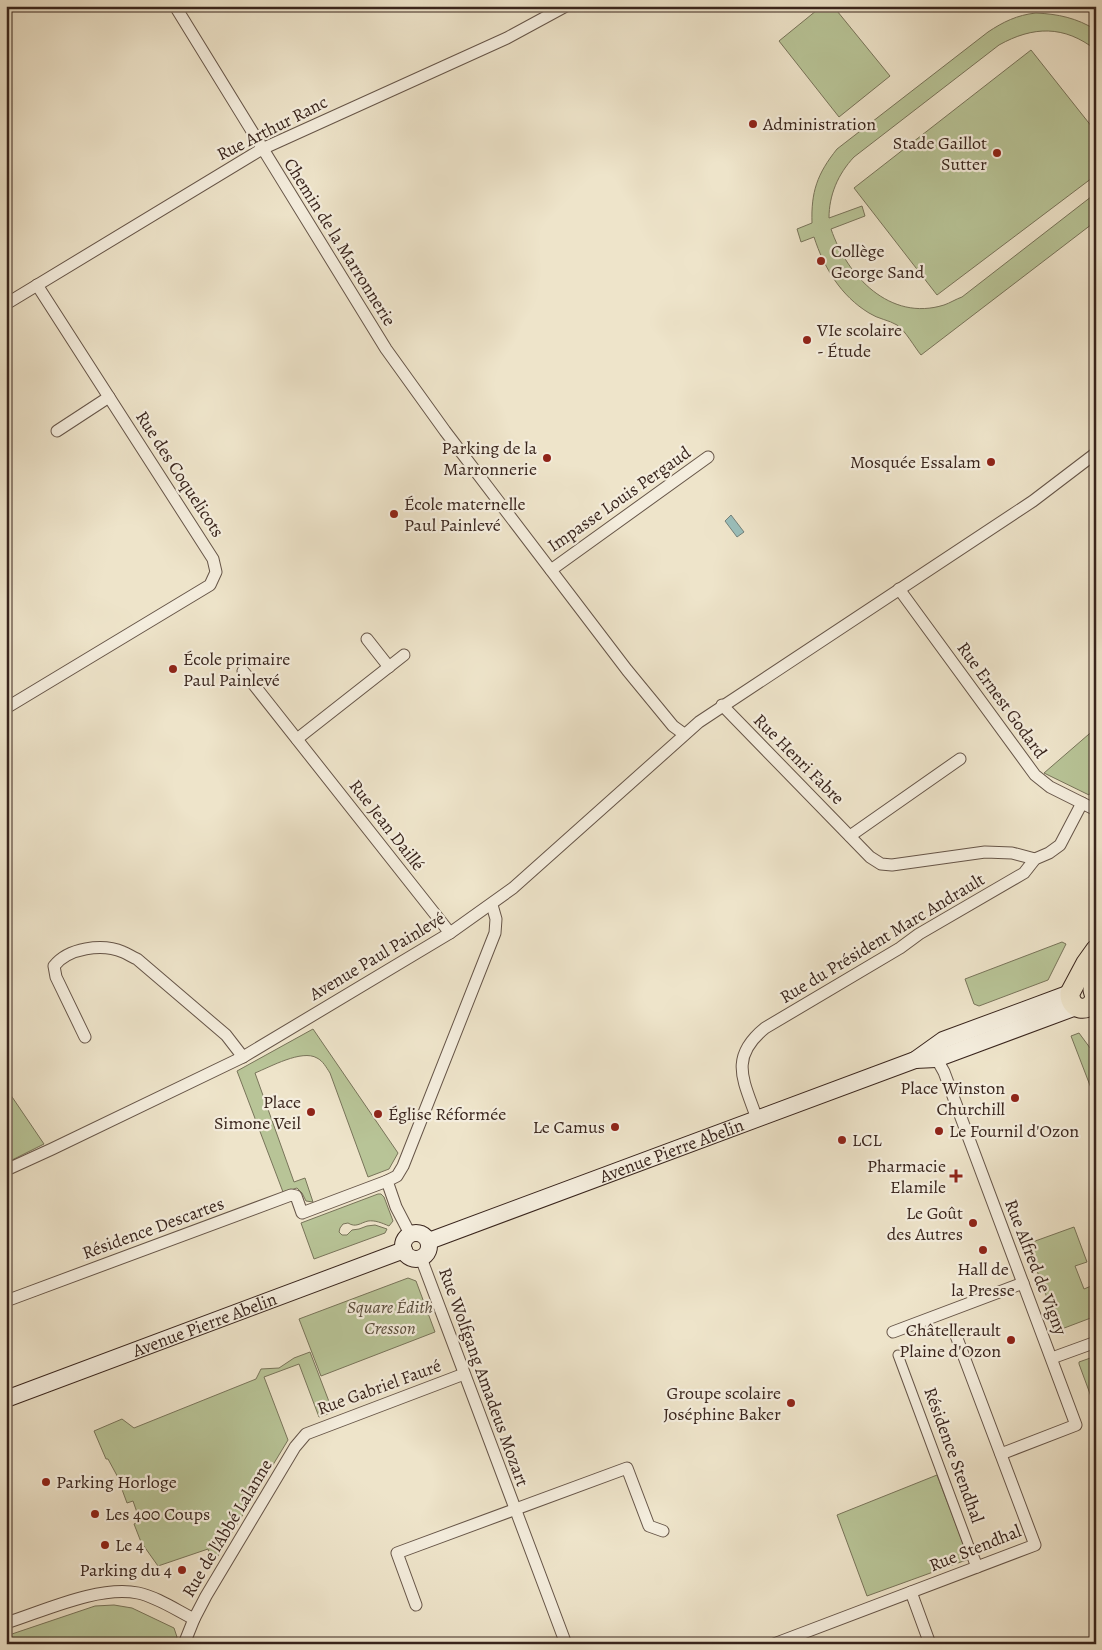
<svg xmlns="http://www.w3.org/2000/svg" width="1102" height="1650" viewBox="0 0 1102 1650" font-family="Alegreya,serif">
<style>
.green{fill:#b8c497;stroke:#78745a}
.water{fill:#9abeba;stroke:#73817b}
.lines{fill:none;stroke-linecap:round;stroke-linejoin:round}
.pedestrian-casing{stroke:#665548;stroke-width:11}
.minor-casing{stroke:#665548;stroke-width:13}
.secondary-casing{stroke:#39251d;stroke-width:18}
.primary-casing{stroke:#39251d;stroke-width:21}
.pedestrian{stroke:#f4eddd;stroke-width:9}
.minor{stroke:#f4eddd;stroke-width:11}
.secondary{stroke:#f4eddd;stroke-width:16}
.primary{stroke:#eee4ca;stroke-width:19}
.poi-dot{fill:#8f2418;stroke:#f4eddd;stroke-width:2}
.labels{text-anchor:middle;stroke-width:4.5;stroke-linejoin:round;paint-order:stroke}
.poi-label{font-size:18px;fill:#39251d;stroke:#f4eddd;text-anchor:start}
.street-label{font-size:18px;fill:#39251d;stroke:#f4eddd}
.park-label{font-size:18px;font-style:italic;fill:#594d3c;stroke:#f4eddd}
</style>
<rect width="100%" height="100%" fill="#eee4ca"/>
<filter id="stains"><feTurbulence type="fractalNoise" baseFrequency=".004" numOctaves="4"/><feColorMatrix values="0 0 0 0 .2 0 0 0 0 .09 0 0 0 0 .02 0 0 0 .5 -.17"/></filter>
<radialGradient id="worn" r=".72"><stop offset=".6" stop-color="#630" stop-opacity="0"/><stop offset="1" stop-color="#630" stop-opacity=".3"/></radialGradient>
<!-- green -->
<g class="green">
<polygon points="822,6 833,6 890,76 839,117 779,41"/>
<path d="M 1036,13 C 1058,14 1077,18 1096,30 L 1096,50 C 1064,25 1033,26 999,45 L 854,157 C 838,174 829,195 829,218 L 862,206 L 865,216 L 831,229 C 847,276 890,322 944,305 C 950,303 956,299 962,297 L 1096,193 L 1096,221 L 921,355 C 915,348 905,330 897,325 C 889,320 878,319 869,313 C 841,296 824,268 814,237 L 801,242 L 797,229 L 812,223 C 811,192 817,174 837,149 L 988,32 C 1003,22 1017,15 1036,13 Z"/>
<polygon points="1031,50 1096,132 1096,175 937,295 854,188"/>
<polygon points="1096,728 1096,782 1089,795 1044,773"/>
<polygon points="1062,942 1066,944 1048,980 979,1006 974,1004 965,979"/>
<path d="M 313,1029 L 398,1153 L 389,1169 L 368,1177 L 330,1073 C 326,1067 323,1061 317,1058 C 302,1049 270,1067 255,1073 L 294,1182 L 305,1178 L 313,1202 L 306,1201 L 302,1193 L 297,1188 L 283,1192 L 237,1071 Z"/>
<polygon points="1079,1033 1096,1056 1096,1101 1071,1036"/>
<polygon points="6,1088 44,1144 6,1163"/>
<path d="M 378,1194 L 381,1194 L 384,1197 L 393,1221 L 389,1226 C 382,1223 375,1220 368,1221 C 360,1223 356,1228 348,1223 L 343,1224 L 340,1228 L 339,1232 L 342,1235 L 347,1235 L 352,1230 L 359,1229 L 367,1226 L 375,1225 L 387,1229 L 385,1233 L 314,1259 L 301,1223 Z"/>
<polygon points="1074,1227 1087,1262 1075,1266 1084,1289 1096,1284 1096,1316 1059,1330 1027,1244"/>
<polygon points="408,1278 416,1281 435,1332 321,1376 299,1319"/>
<polygon points="310,1352 333,1412 319,1417 299,1364 264,1377 288,1440 216,1559 211,1560 208,1549 158,1566 141,1542 134,1524 140,1521 133,1501 127,1503 120,1484 121,1483 108,1459 106,1459 94,1431 122,1419 134,1428 256,1379 261,1369 279,1368 294,1358"/>
<polygon points="1096,1356 1096,1410 1079,1364 1079,1362"/>
<polygon points="937,1475 969,1559 867,1596 837,1515"/>
<polygon points="114,1605 132,1608 174,1628 177,1637 175,1644 6,1644 6,1636 95,1606"/>
</g>
<!-- water -->
<polygon class="water" points="731,515 744,532 737,537 725,521"/>
<g class="lines">
<defs>
<polyline id="pedestrian" points="898,1355 970,1549"/>
<g id="minor">
<polyline points="175,6 386,349 445,431 627,670 673,726 684,734"/>
<polyline points="6,304 262,149 507,38 566,6"/>
<polyline points="57,431 109,397"/>
<polyline points="551,570 708,457"/>
<polyline points="899,589 1035,775 1050,787 1096,810"/>
<polyline points="367,639 389,667"/>
<polyline points="243,671 450,933"/>
<polyline points="722,705 870,857 881,864 892,865 985,852 1012,853 1035,859"/>
<polyline points="6,708 210,585 216,572 213,559 37,285"/>
<polyline points="297,739 404,655"/>
<polyline points="850,836 960,759"/>
<path d="M 85,1037 L 56,977 L 54,966 C 68,948 102,943 123,952 C 128,954 132,957 137,959 L 226,1035 L 243,1057"/>
<polyline points="934,1054 944,1072 1076,1425 1001,1454"/>
<path d="M 757,1119 C 744,1081 728,1058 765,1028 L 900,948 L 919,934 L 1024,873 L 1035,859 L 1049,853 L 1060,845 L 1082,803"/>
<polyline points="6,1170 52,1149 243,1057 450,933 513,888 699,722 1033,501 1096,453"/>
<polyline points="410,1234 396,1207 387,1181 397,1176 403,1166 495,933 496,919 492,905"/>
<polyline points="421,1258 566,1644"/>
<polyline points="6,1301 291,1195 296,1196 302,1213 387,1181"/>
<polyline points="893,1332 1023,1283"/>
<polyline points="1052,1358 1096,1342"/>
<polyline points="970,1549 977,1567"/>
<polyline points="911,1592 930,1644"/>
<polyline points="416,1605 397,1553 627,1468 649,1526 663,1531"/>
<path d="M 6,1623 C 44,1611 99,1585 138,1593 C 157,1597 176,1610 194,1619"/>
<polyline points="184,1644 194,1619 206,1596 295,1447 306,1434 464,1374"/>
<polyline points="774,1644 1035,1545 955,1333"/>
</g>
<g id="secondary">
<polyline points="915,1060 936,1059 1076,1007"/>
<circle cx="416" cy="1246" r="13"/>
<path id="s1" d="M 429,1241 L 915,1060 L 943,1040 L 1070,993"/>
<path id="s2" d="M 6,1399 L 404,1250"/>
</g>
<g id="primary">
<polyline points="1093,955 1095,969 1093,990 1096,1001"/>
<path d="M 1095,997 C 1090,1015 1069,1010 1070,993 L 1086,963 L 1096,949"/>
</g>
</defs>
<!-- pedestrian casing -->
<use href="#pedestrian" class="pedestrian-casing"/>
<!-- minor casing -->
<use href="#minor" class="minor-casing"/>
<!-- secondary casing -->
<use href="#secondary" class="secondary-casing"/>
<!-- primary casing -->
<use href="#primary" class="primary-casing"/>
<!-- pedestrian -->
<use href="#pedestrian" class="pedestrian"/>
<!-- minor -->
<use href="#minor" class="minor"/>
<!-- secondary -->
<use href="#secondary" class="secondary"/>
<!-- primary -->
<use href="#primary" class="primary"/>
</g>
<!-- markers -->
<g class="poi-dot">
<circle cx="753" cy="124" r="5"/>
<circle cx="997" cy="153" r="5"/>
<circle cx="821" cy="261" r="5"/>
<circle cx="807" cy="340" r="5"/>
<circle cx="547" cy="458" r="5"/>
<circle cx="991" cy="462" r="5"/>
<circle cx="394" cy="514" r="5"/>
<circle cx="173" cy="669" r="5"/>
<circle cx="1015" cy="1098" r="5"/>
<circle cx="311" cy="1112" r="5"/>
<circle cx="378" cy="1114" r="5"/>
<circle cx="615" cy="1127" r="5"/>
<circle cx="939" cy="1131" r="5"/>
<circle cx="842" cy="1140" r="5"/>
<path d="M953.5 1168.5h5v5h5v5h-5v5h-5v-5h-5v-5h5z"/>
<circle cx="973" cy="1223" r="5"/>
<circle cx="983" cy="1250" r="5"/>
<circle cx="1011" cy="1340" r="5"/>
<circle cx="791" cy="1403" r="5"/>
<circle cx="46" cy="1482" r="5"/>
<circle cx="95" cy="1514" r="5"/>
<circle cx="105" cy="1545" r="5"/>
<circle cx="182" cy="1570" r="5"/>
</g>
<g class="labels">
<!-- poi labels -->
<g class="poi-label">
<text x="763" y="130">Administration</text>
<text x="987" y="149" text-anchor="end">Stade Gaillot<tspan x="987" dy="21">Sutter</tspan></text>
<text x="831" y="257">Collège<tspan x="831" dy="21">George Sand</tspan></text>
<text x="817" y="336">VIe scolaire<tspan x="817" dy="21">- Étude</tspan></text>
<text x="537" y="454" text-anchor="end">Parking de la<tspan x="537" dy="21">Marronnerie</tspan></text>
<text x="981" y="468" text-anchor="end">Mosquée Essalam</text>
<text x="404" y="510">École maternelle<tspan x="404" dy="21">Paul Painlevé</tspan></text>
<text x="183" y="665">École primaire<tspan x="183" dy="21">Paul Painlevé</tspan></text>
<text x="1005" y="1094" text-anchor="end">Place Winston<tspan x="1005" dy="21">Churchill</tspan></text>
<text x="301" y="1108" text-anchor="end">Place<tspan x="301" dy="21">Simone Veil</tspan></text>
<text x="388" y="1120">Église Réformée</text>
<text x="605" y="1133" text-anchor="end">Le Camus</text>
<text x="949" y="1137">Le Fournil d'Ozon</text>
<text x="852" y="1146">LCL</text>
<text x="946" y="1172" text-anchor="end">Pharmacie<tspan x="946" dy="21">Elamile</tspan></text>
<text x="963" y="1219" text-anchor="end">Le Goût<tspan x="963" dy="21">des Autres</tspan></text>
<text x="983" y="1275" text-anchor="middle">Hall de<tspan x="983" dy="21">la Presse</tspan></text>
<text x="1001" y="1336" text-anchor="end">Châtellerault<tspan x="1001" dy="21">Plaine d'Ozon</tspan></text>
<text x="781" y="1399" text-anchor="end">Groupe scolaire<tspan x="781" dy="21">Joséphine Baker</tspan></text>
<text x="56" y="1488">Parking Horloge</text>
<text x="105" y="1520">Les 400 Coups</text>
<text x="115" y="1551">Le 4</text>
<text x="172" y="1576" text-anchor="end">Parking du 4</text>
</g>
<!-- street labels -->
<g class="street-label">
<text transform="translate(272 128) rotate(-27)" y="6">Rue Arthur Ranc</text>
<text transform="translate(340 242) rotate(58)" y="6">Chemin de la Marronnerie</text>
<text transform="translate(180 474) rotate(57)" y="6">Rue des Coquelicots</text>
<text transform="translate(619 499) rotate(-35)" y="6">Impasse Louis Pergaud</text>
<text transform="translate(1002 700) rotate(54)" y="6">Rue Ernest Godard</text>
<text transform="translate(799 759) rotate(45)" y="6">Rue Henri Fabre</text>
<text transform="translate(387 825) rotate(52)" y="6">Rue Jean Daillé</text>
<text transform="translate(882 938) rotate(-31)" y="6">Rue du Président Marc Andrault</text>
<text transform="translate(377 956) rotate(-31)" y="6">Avenue Paul Painlevé</text>
<text dy="6" stroke="none"><textPath href="#s1" startOffset="259">Avenue Pierre Abelin</textPath></text>
<text transform="translate(153 1228) rotate(-20)" y="6">Résidence Descartes</text>
<text transform="translate(1036 1267) rotate(69)" y="6">Rue Alfred de Vigny</text>
<text dy="6" stroke="none"><textPath href="#s2" startOffset="212">Avenue Pierre Abelin</textPath></text>
<text transform="translate(484 1377) rotate(70)" y="6">Rue Wolfgang Amadeus Mozart</text>
<text transform="translate(379 1387) rotate(-20)" y="6">Rue Gabriel Fauré</text>
<text transform="translate(954 1455) rotate(70)" y="6">Résidence Stendhal</text>
<text transform="translate(227 1528) rotate(-59)" y="6">Rue de l'Abbé Lalanne</text>
<text transform="translate(975 1548) rotate(-22)" y="6">Rue Stendhal</text>
</g>
<!-- park labels -->
<g class="park-label">
<text x="390" y="1313">Square Édith<tspan x="390" dy="21">Cresson</tspan></text>
</g>
</g>
<!-- margin -->
<rect width="1102" height="1650" fill="none" stroke="#eee4ca" stroke-width="25"/>
<rect x="8" y="8" width="1087" height="1635" fill="none" stroke="#39251d" stroke-width="2.5"/>
<rect x="12" y="12" width="1077" height="1625" fill="none" stroke="#39251d"/>
<rect width="100%" height="100%" filter="url(#stains)"/>
<rect width="100%" height="100%" fill="url(#worn)"/>
</svg>
